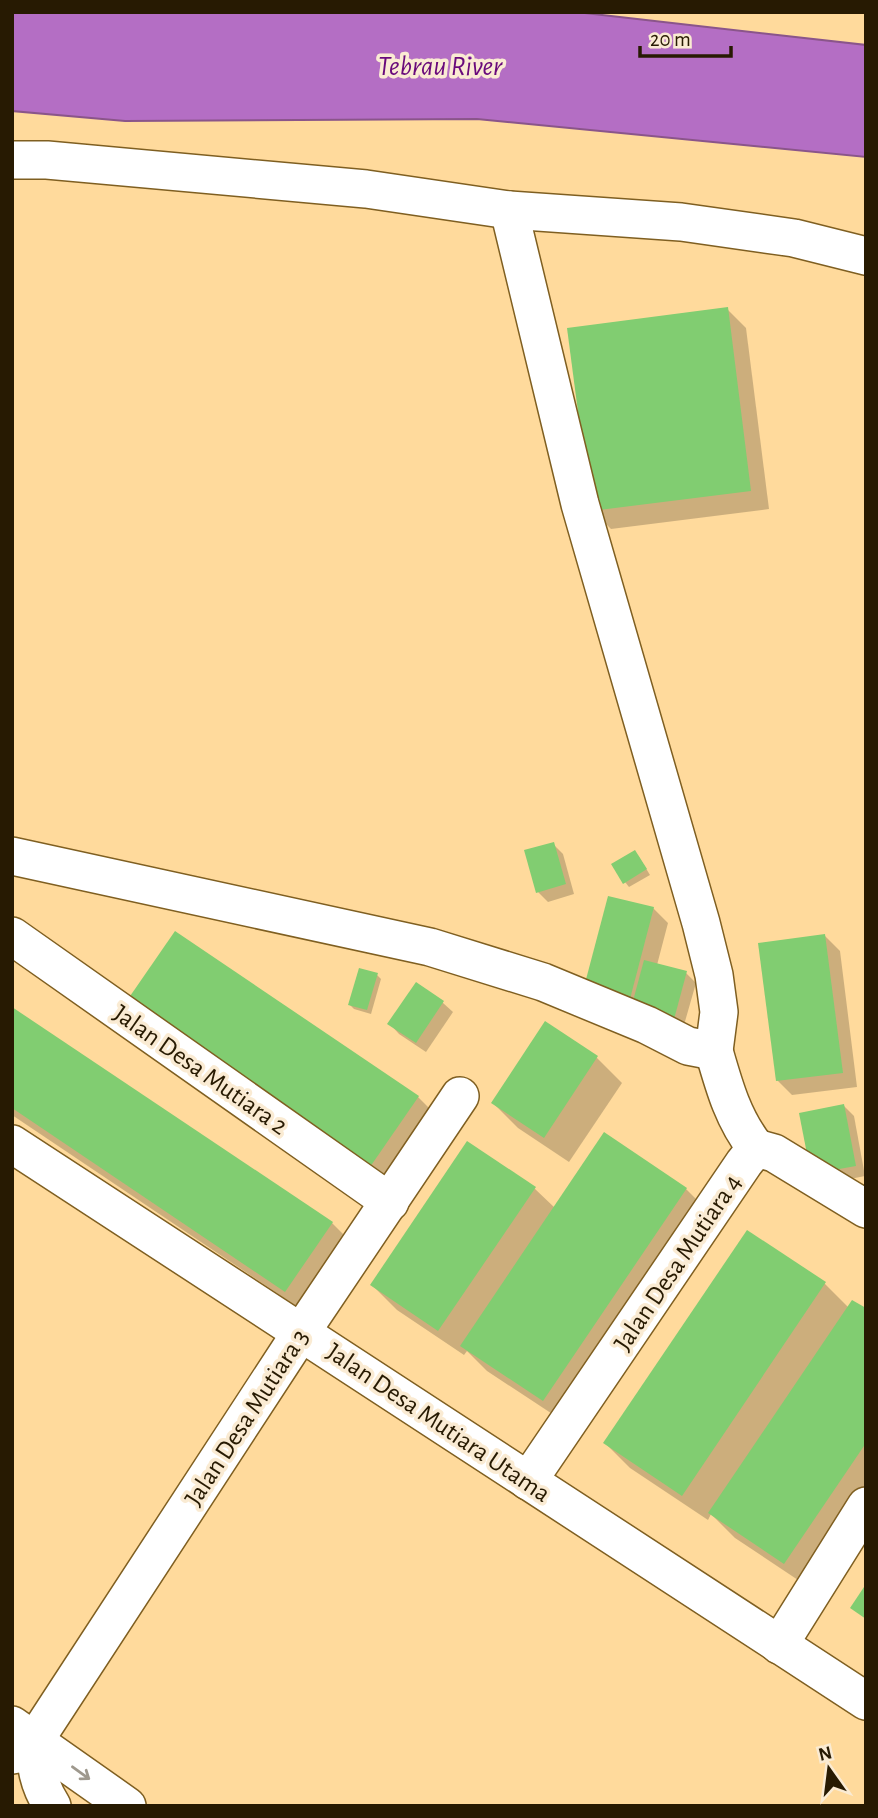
<svg xmlns="http://www.w3.org/2000/svg" width="878" height="1818" viewBox="0 0 878 1818" font-family="'Alegreya Sans',sans-serif">
<style>
.water{fill:#b46ec4;stroke:#8a558a;stroke-width:2}
.shadow{fill:#0003}
.building{fill:#81cd71}
.lines{fill:none;stroke-linecap:round;stroke-linejoin:round}
.minor-casing{stroke:#7f5f21;stroke-width:40}
.minor{stroke:#fff;stroke-width:37}
.oneway{stroke:#9e988d}
.labels{text-anchor:middle;stroke-width:7;stroke-linejoin:round;paint-order:stroke}
.street-label{font-size:26px;fill:#271a02;stroke:#faebd3}
.water-label{font-size:28px;font-style:italic;fill:#690a7b;stroke:#faebd3}
</style>
<rect width="100%" height="100%" fill="#ffda9c"/>
<!-- water -->
<polygon class="water" points="12,12 576,12 866,45 866,157 477,119 125,121 12,111"/>
<!-- shadow -->
<g class="shadow">
<polygon points="727,309 746,328 769,509 611,529 592,510"/>
<polygon points="553,844 563,854 574,894 548,902 538,892"/>
<polygon points="639,857 650,875 629,887 625,882"/>
<polygon points="653,908 668,923 657,965 686,973 696,983 682,1032 601,1002"/>
<polygon points="825,936 840,951 857,1087 792,1095 777,1080"/>
<polygon points="377,975 381,979 371,1014 354,1009 350,1005"/>
<polygon points="416,985 443,1003 453,1012 426,1052 399,1034 390,1024"/>
<polygon points="12,1009 332,1223 357,1248 311,1316 12,1115"/>
<polygon points="546,1024 597,1058 622,1083 569,1162 518,1128 493,1103"/>
<polygon points="153,1027 418,1097 443,1122 395,1191"/>
<polygon points="844,1106 854,1116 865,1176 840,1181 819,1164"/>
<polygon points="534,1188 555,1208 686,1189 711,1214 569,1425 487,1371 467,1351 464,1355 397,1310 372,1285"/>
<polygon points="748,1232 825,1284 849,1308 866,1311 866,1505 810,1588 735,1538 711,1514 708,1520 630,1468 605,1443"/>
</g>
<!-- building -->
<g class="building">
<polygon points="728,307 751,491 591,511 567,328"/>
<polygon points="554,842 566,884 536,893 524,850"/>
<polygon points="635,850 647,869 623,884 611,864"/>
<polygon points="608,896 654,907 630,999 584,987"/>
<polygon points="175,931 419,1096 370,1167 126,1002"/>
<polygon points="825,934 843,1073 776,1081 758,943"/>
<polygon points="644,960 687,971 673,1023 630,1012"/>
<polygon points="359,968 378,973 367,1010 348,1005"/>
<polygon points="416,982 444,1001 416,1043 387,1024"/>
<polygon points="12,1007 333,1222 285,1292 12,1108"/>
<polygon points="545,1021 598,1056 544,1138 491,1103"/>
<polygon points="844,1104 856,1166 828,1171 807,1154 799,1113"/>
<polygon points="604,1132 687,1188 543,1401 460,1346"/>
<polygon points="467,1141 536,1187 438,1331 370,1285"/>
<polygon points="747,1230 826,1282 682,1496 603,1443"/>
<polygon points="852,1300 866,1308 866,1443 784,1564 708,1513"/>
<polygon points="866,1584 866,1619 850,1608"/>
</g>
<g class="lines">
<defs>
<g id="minor">
<polyline points="12,160 47,160 366,189 509,210 681,222 794,238 866,256"/>
<polyline points="12,856 430,947 543,982 647,1025 688,1046 714,1051 719,1012 714,975 701,923 580,504 509,210"/>
<polyline points="12,936 390,1202"/>
<path d="M 714,1051 C 724,1086 733,1119 756,1148"/>
<polyline points="12,1144 866,1701"/>
<polyline points="528,1481 744,1163 756,1148 774,1153 866,1209"/>
<polyline points="779,1645 866,1506"/>
<polyline points="12,1725 127,1806"/>
<path d="M 35,1740 C 35,1765 38,1784 52,1806"/>
<polyline points="12,1755 18,1754 35,1740 302,1331 460,1096"/>
</g>
</defs>
<!-- minor casing -->
<use href="#minor" class="minor-casing"/>
<!-- minor -->
<use href="#minor" class="minor"/>
</g>
<!-- one-way arrows -->
<defs><path id="oneway-shaft" d="M-6 0H5M1.5-3L5.5 0L1.5 3" fill="none" stroke-width="1.6" stroke-linecap="round" stroke-linejoin="round" transform="scale(1.75)"/></defs>
<use class="oneway" href="#oneway-shaft" transform="translate(81 1773) rotate(36)"/>
<g class="labels">
<!-- street labels -->
<g class="street-label">
<text transform="translate(201 1069) rotate(35)" y="9">Jalan Desa Mutiara 2</text>
<text transform="translate(677 1262) rotate(-56)" y="9">Jalan Desa Mutiara 4</text>
<text transform="translate(246 1417) rotate(-57)" y="9">Jalan Desa Mutiara 3</text>
<text transform="translate(439 1422) rotate(34)" y="9">Jalan Desa Mutiara Utama</text>
</g>
<!-- water labels -->
<g class="water-label">
<text x="440" y="75">Tebrau River</text>
</g>
</g>
<!-- border -->
<rect width="878" height="1818" fill="none" stroke="#271a02" stroke-width="28"/>
<!-- north arrow -->
<g transform="translate(829 1769) rotate(346)" stroke="#faebd3" stroke-width="5" paint-order="stroke">
<path d="M0-5L12 26L0 18L-12 26Z" fill="#271a02"/>
<text y="-10" font-size="19" font-weight="bold" text-anchor="middle" fill="#271a02">N</text>
</g>
<!-- scale -->
<path d="M640 46v10h91v-10" fill="none" stroke="#271a02" stroke-width="3.5"/>
<text x="650" y="46" font-size="21" fill="#271a02" stroke="#faebd3" stroke-width="5" paint-order="stroke">20 m</text>
</svg>
